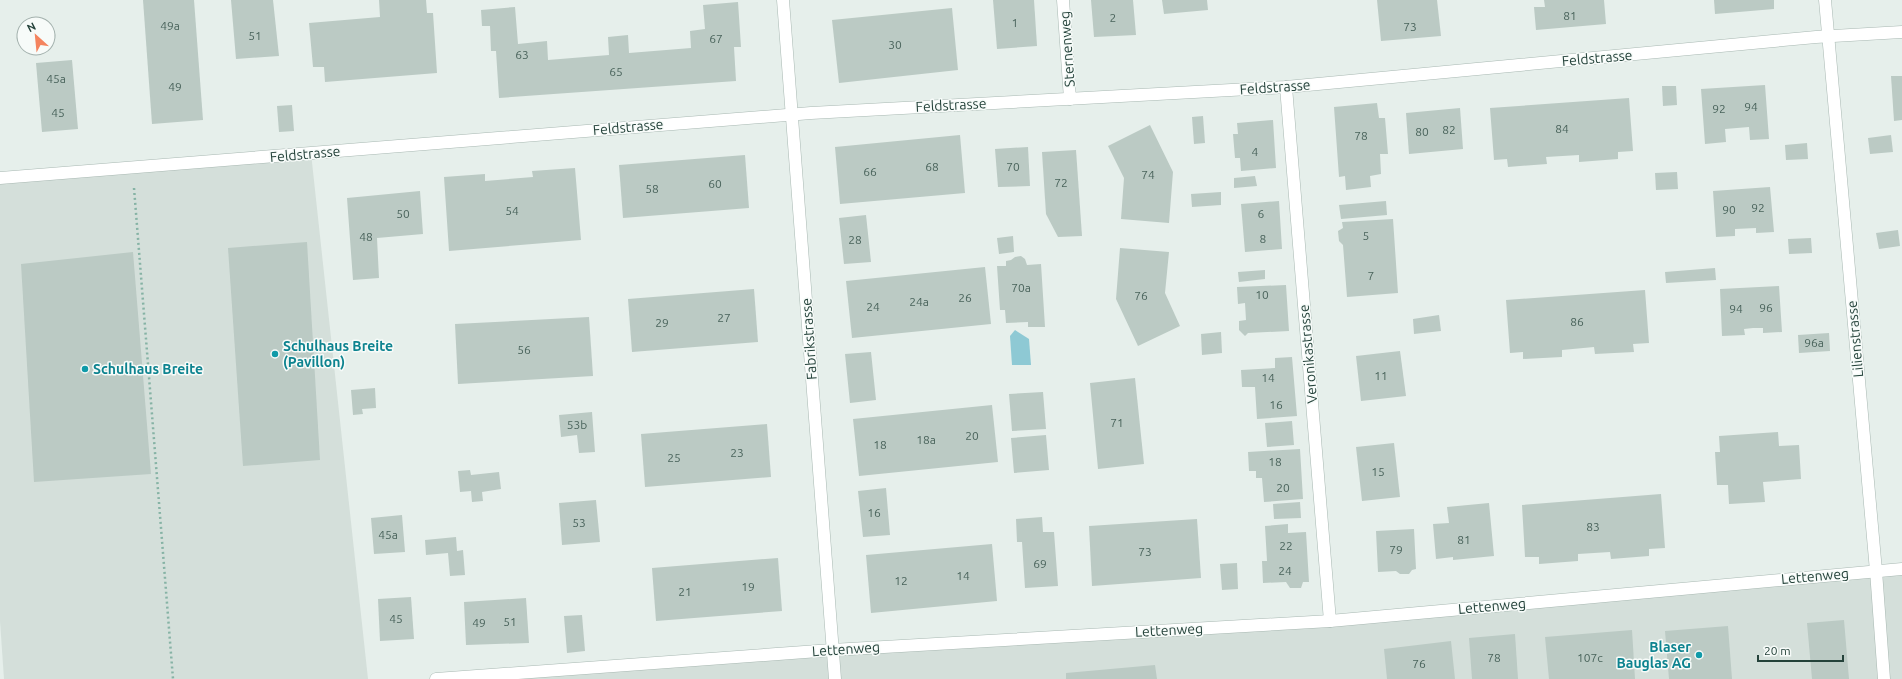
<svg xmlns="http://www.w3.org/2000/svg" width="1902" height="679" viewBox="0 0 1902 679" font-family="Ubuntu,sans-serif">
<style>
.built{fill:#d4dfda}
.water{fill:#8ec9d4}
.building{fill:#bbcac4}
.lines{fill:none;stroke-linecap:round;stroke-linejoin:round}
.minor-casing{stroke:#a8b8b2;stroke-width:13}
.tertiary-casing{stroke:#a8b8b2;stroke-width:13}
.path{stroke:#86b3a5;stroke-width:2.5;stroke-dasharray:2 3;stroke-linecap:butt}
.minor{stroke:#fff;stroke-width:12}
.tertiary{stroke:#fff;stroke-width:12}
.culture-dot{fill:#0f9aa8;stroke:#f7fbf9;stroke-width:1.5}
.labels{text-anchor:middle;stroke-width:3;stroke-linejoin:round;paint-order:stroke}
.number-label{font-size:12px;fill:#4a645c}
.street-label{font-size:14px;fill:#24423a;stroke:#f7fbf9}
.culture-label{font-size:14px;font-weight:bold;fill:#0d838f;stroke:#f7fbf9;text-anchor:start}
</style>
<rect width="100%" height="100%" fill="#e6efeb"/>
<!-- built -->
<g class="built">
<polygon points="311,153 368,679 4,679 0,621 0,178"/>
<polygon points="1902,569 1902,679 432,679 1330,621"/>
</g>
<!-- water -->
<polygon class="water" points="1015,330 1029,339 1031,365 1012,365 1010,336"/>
<!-- building -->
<g class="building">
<polygon points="143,0 194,0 203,120 152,124"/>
<polygon points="231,0 273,0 279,56 236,59"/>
<polygon points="379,0 426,0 427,13 433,13 437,73 325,82 324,67 313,67 309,23 380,17"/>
<polygon points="993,0 1034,0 1037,46 997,49"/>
<polygon points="1091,0 1133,0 1136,35 1094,37"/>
<polygon points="1162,0 1207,0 1208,10 1164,14"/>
<polygon points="1377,0 1437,0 1441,36 1381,41"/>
<polygon points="1544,0 1604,0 1606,24 1536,30 1534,7 1545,7"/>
<polygon points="1714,0 1774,0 1774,9 1715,14"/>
<polygon points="738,2 741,47 734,47 736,81 499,98 496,51 491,51 490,26 482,26 481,10 515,7 518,44 547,41 548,60 609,55 608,37 628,35 629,53 691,48 690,31 705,29 703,5"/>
<polygon points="952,8 958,70 839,83 832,20"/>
<polygon points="72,60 78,129 42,132 36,63"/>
<polygon points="1891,76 1902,76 1902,120 1894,121"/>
<polygon points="1765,85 1769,139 1750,140 1749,127 1725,129 1726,142 1705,144 1701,89"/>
<polygon points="1662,86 1676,86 1677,105 1663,106"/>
<polygon points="1629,98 1633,151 1618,152 1618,159 1579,162 1579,155 1546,157 1547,164 1508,167 1507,159 1494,160 1490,108"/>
<polygon points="1377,103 1379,118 1385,118 1388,154 1380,154 1381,174 1370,176 1371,187 1346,190 1345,176 1339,177 1334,107"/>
<polygon points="292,105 294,131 279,132 277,106"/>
<polygon points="1460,108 1463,149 1409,154 1406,113"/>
<polygon points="1203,116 1205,143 1194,144 1192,117"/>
<polygon points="1273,120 1276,168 1241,171 1240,158 1235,158 1233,134 1238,134 1237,123"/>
<polygon points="1150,125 1173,172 1169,223 1121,219 1124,178 1108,146"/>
<polygon points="960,135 965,193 840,204 835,147"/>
<polygon points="1891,135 1893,152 1870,154 1868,138"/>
<polygon points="1807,143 1808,159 1786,160 1785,145"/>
<polygon points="1028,147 1030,186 998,187 995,149"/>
<polygon points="1076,150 1082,236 1058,237 1046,214 1042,152"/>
<polygon points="745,155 749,208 623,218 619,165"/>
<polygon points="575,168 581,240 449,251 444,177 485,174 485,181 533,177 532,171"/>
<polygon points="1677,172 1678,189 1656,190 1655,173"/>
<polygon points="1255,176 1257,186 1234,188 1234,178"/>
<polygon points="1770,187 1774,232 1756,233 1756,228 1735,229 1735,236 1716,237 1713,191"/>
<polygon points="420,191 423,234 377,238 379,278 353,280 347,198"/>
<polygon points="1221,192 1221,205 1192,207 1191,194"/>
<polygon points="1279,201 1282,249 1245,252 1241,204"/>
<polygon points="1386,201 1387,215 1341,219 1339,205"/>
<polygon points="866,215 871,262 844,264 839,218"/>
<polygon points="1393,219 1398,293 1347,297 1343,245 1339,241 1338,231 1343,228 1342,222"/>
<polygon points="1898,230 1900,246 1879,249 1876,233"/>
<polygon points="1013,236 1014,252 999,254 997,238"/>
<polygon points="1811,238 1812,253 1789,254 1788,239"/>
<polygon points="307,242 320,460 243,466 228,248"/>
<polygon points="1120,248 1169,252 1165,293 1180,326 1138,346 1116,299"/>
<polygon points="133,252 151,474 34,482 21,264"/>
<polygon points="1021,256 1025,259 1027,265 1041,264 1045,327 1028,327 1028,322 1006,323 1005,310 1000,310 997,266 1006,266 1006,261 1011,260 1015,257"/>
<polygon points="985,267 991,324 852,338 846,281"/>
<polygon points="1715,268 1716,280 1666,283 1665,272"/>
<polygon points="1265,270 1265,279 1239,282 1238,272"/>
<polygon points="1286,285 1289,331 1248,333 1245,336 1239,330 1239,321 1246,320 1245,303 1238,304 1237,287"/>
<polygon points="1779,286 1782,332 1763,333 1763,328 1753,328 1744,329 1745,335 1722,336 1720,289"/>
<polygon points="754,289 758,342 632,352 628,299"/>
<polygon points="1645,290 1649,343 1633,344 1634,352 1595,354 1594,347 1562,350 1562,357 1523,359 1523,352 1510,353 1506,300"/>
<polygon points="1439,315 1441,331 1414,334 1413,319"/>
<polygon points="589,317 593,376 458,384 455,324"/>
<polygon points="1221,332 1222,353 1202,355 1201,334"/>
<polygon points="1829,333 1830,351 1799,353 1798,335"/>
<polygon points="1400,351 1406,396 1361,401 1356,356"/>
<polygon points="871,352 876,400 850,403 845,354"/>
<polygon points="1292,357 1297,416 1257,419 1255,387 1242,387 1241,370 1275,368 1275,358"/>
<polygon points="1135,378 1144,464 1098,469 1090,383"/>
<polygon points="375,388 376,408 362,409 363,414 353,415 351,390"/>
<polygon points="1043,392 1046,429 1012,431 1009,394"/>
<polygon points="992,405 998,462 859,476 853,419"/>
<polygon points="592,412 595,452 579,453 577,435 561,437 559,415"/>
<polygon points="1292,421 1294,445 1267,447 1265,423"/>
<polygon points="767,424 771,477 645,487 641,434"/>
<polygon points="1778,432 1779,446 1799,445 1801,479 1763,482 1765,502 1729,504 1728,485 1717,485 1715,452 1720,452 1719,436"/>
<polygon points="1046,435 1049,470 1014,473 1011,438"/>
<polygon points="1394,443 1400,497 1362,501 1356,447"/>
<polygon points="1300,449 1303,499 1264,502 1262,478 1256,478 1256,471 1249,471 1248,452"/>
<polygon points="470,470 471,475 499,472 501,489 482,492 483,501 472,502 471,491 460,492 458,471"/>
<polygon points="886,488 890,535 863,537 858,491"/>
<polygon points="1661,494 1665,548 1649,549 1649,556 1611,559 1610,552 1578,554 1578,561 1539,564 1539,557 1525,557 1522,505"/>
<polygon points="596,500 600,542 562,545 559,503"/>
<polygon points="1300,502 1301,518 1274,519 1273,504"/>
<polygon points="1489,503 1494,556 1453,560 1453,557 1436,559 1433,524 1449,523 1447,507"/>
<polygon points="402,515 405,552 374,554 371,518"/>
<polygon points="1042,517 1043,532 1054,532 1058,586 1025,588 1022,542 1017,542 1016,519"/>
<polygon points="1197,519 1201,578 1092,586 1089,526"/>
<polygon points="1288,524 1288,533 1306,532 1309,582 1303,582 1301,588 1290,588 1286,582 1263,583 1262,561 1267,561 1265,526"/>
<polygon points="1414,529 1416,569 1412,570 1409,574 1400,574 1396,571 1378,572 1376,531"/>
<polygon points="456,537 457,551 463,550 465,575 450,576 448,553 426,555 425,540"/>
<polygon points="992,544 997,601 871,613 866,555"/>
<polygon points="778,558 782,611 656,621 652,568"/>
<polygon points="1237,563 1238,589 1222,590 1220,564"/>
<polygon points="411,597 414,639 380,641 378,599"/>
<polygon points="526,598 529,643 466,645 464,602"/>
<polygon points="582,615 585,651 567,653 564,616"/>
<polygon points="1844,620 1849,679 1812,679 1807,623"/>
<polygon points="1728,626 1732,679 1669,679 1665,631"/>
<polygon points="1632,630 1635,679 1549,679 1545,637"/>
<polygon points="1515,634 1518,679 1472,679 1469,638"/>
<polygon points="1451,641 1455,679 1387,679 1384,649"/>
<polygon points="1155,665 1157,679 1066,679 1066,673"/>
</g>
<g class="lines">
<defs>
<g id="minor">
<polyline points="1063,0 1070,99"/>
<polyline points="1825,0 1876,571 1884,679"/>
<polyline points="1286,87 1330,621"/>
<polyline points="0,178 811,113 1286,87 1816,37 1902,32"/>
<polyline points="436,679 832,650 1330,621 1902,569"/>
</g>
<polyline id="tertiary" points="783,0 835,679"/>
</defs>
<!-- minor casing -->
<use href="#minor" class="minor-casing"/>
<!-- tertiary casing -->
<use href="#tertiary" class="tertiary-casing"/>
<!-- path -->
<polyline class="path" points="134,188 173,679"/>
<!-- minor -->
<use href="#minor" class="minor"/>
<!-- tertiary -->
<use href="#tertiary" class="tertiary"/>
</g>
<!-- markers -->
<g class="culture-dot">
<circle cx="275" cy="354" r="4"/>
<circle cx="85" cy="369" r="4"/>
<circle cx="1699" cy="655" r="4"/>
</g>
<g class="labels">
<!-- number labels -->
<g class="number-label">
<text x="1570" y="20">81</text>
<text x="1113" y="22">2</text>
<text x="1015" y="27">1</text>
<text x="170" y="30">49a</text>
<text x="1410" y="31">73</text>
<text x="255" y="40">51</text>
<text x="716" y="43">67</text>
<text x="895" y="49">30</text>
<text x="522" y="59">63</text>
<text x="616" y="76">65</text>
<text x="56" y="83">45a</text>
<text x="175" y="91">49</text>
<text x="1751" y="111">94</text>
<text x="1719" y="113">92</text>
<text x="58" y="117">45</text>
<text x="1562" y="133">84</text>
<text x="1449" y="134">82</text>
<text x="1422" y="136">80</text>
<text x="1361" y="140">78</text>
<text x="1255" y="156">4</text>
<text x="932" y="171">68</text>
<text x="1013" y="171">70</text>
<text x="870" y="176">66</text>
<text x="1148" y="179">74</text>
<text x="1061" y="187">72</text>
<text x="715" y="188">60</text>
<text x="652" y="193">58</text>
<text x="1758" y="212">92</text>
<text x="1729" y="214">90</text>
<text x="512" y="215">54</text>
<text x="403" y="218">50</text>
<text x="1261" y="218">6</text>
<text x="1366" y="240">5</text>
<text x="366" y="241">48</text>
<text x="1263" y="243">8</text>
<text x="855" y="244">28</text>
<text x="1371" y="280">7</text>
<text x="1021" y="292">70a</text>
<text x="1262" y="299">10</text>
<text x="1141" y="300">76</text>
<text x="965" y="302">26</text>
<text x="919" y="306">24a</text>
<text x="873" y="311">24</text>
<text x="1766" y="312">96</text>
<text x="1736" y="313">94</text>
<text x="724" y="322">27</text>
<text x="1577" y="326">86</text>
<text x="662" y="327">29</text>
<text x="1814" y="347">96a</text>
<text x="524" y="354">56</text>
<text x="1381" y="380">11</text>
<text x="1268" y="382">14</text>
<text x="1276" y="409">16</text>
<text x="1117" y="427">71</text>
<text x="577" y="429">53b</text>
<text x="972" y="440">20</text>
<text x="926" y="444">18a</text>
<text x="880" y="449">18</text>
<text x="737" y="457">23</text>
<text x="674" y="462">25</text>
<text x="1275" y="466">18</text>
<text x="1378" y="476">15</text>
<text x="1283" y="492">20</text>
<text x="874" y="517">16</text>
<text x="579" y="527">53</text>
<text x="1593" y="531">83</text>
<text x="388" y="539">45a</text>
<text x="1464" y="544">81</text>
<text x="1286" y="550">22</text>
<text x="1396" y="554">79</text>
<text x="1145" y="556">73</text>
<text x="1040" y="568">69</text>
<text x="1285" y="575">24</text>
<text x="963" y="580">14</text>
<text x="901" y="585">12</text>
<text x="748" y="591">19</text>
<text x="685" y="596">21</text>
<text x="396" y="623">45</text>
<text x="510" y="626">51</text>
<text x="479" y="627">49</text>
<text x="1494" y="662">78</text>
<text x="1590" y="662">107c</text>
<text x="1419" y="668">76</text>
</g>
<!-- street labels -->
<g class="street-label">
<text transform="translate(1067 49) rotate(-94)" y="5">Sternenweg</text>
<text transform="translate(1597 58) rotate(-5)" y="5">Feldstrasse</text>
<text transform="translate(1275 87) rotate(-4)" y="5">Feldstrasse</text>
<text transform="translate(951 105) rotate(-3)" y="5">Feldstrasse</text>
<text transform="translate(628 127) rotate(-5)" y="5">Feldstrasse</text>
<text transform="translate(305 154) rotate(-5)" y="5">Feldstrasse</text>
<text transform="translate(809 339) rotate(-94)" y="5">Fabrikstrasse</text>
<text transform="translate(1855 339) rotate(-95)" y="5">Lilienstrasse</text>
<text transform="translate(1308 354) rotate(-95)" y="5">Veronikastrasse</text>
<text transform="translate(1815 576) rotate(-5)" y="5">Lettenweg</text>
<text transform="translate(1492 606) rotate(-5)" y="5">Lettenweg</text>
<text transform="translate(1169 630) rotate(-3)" y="5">Lettenweg</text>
<text transform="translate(846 649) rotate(-4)" y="5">Lettenweg</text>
</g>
<!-- culture labels -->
<g class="culture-label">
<text x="283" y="351">Schulhaus Breite<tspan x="283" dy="16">(Pavillon)</tspan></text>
<text x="93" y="374">Schulhaus Breite</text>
<text x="1691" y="652" text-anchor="end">Blaser<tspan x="1691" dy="16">Bauglas AG</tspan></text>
</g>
</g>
<!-- north arrow -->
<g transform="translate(36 36) rotate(333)"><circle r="19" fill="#f7fbf9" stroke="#a3b1ad"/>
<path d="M0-3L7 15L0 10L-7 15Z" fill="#f4845f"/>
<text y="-6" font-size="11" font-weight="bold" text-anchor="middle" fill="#24423a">N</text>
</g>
<!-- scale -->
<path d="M1758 655v6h85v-6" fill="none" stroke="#24423a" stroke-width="2"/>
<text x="1764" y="655" font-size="12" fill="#24423a" stroke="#f7fbf9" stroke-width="3" paint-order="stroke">20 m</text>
</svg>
